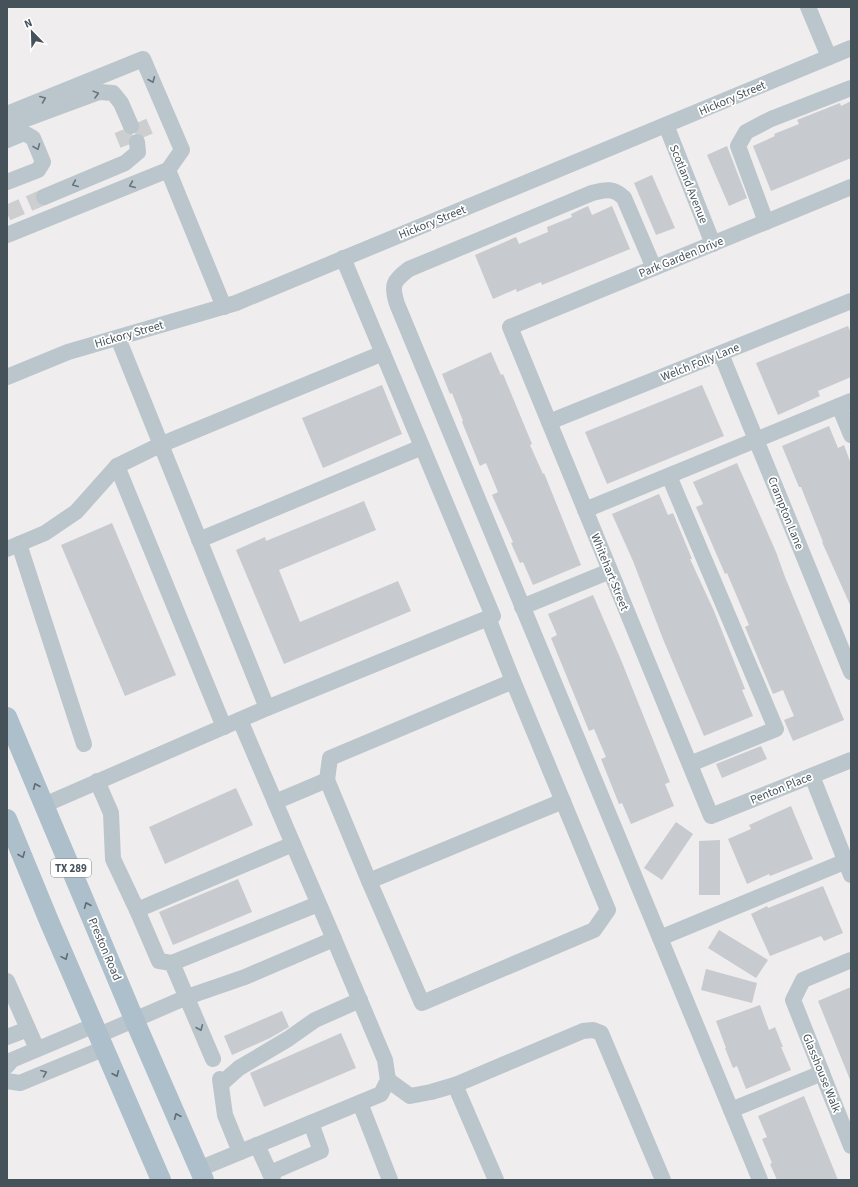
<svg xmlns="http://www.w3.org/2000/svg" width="858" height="1187" viewBox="0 0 858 1187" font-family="'Source Sans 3',sans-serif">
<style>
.building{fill:#c7cacf}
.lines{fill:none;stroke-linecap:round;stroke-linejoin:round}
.minor-tunnel{stroke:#cdcecf;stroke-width:16;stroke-dasharray:16 8;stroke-linecap:butt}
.minor{stroke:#bbc5cc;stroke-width:16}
.major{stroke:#adbfcb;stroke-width:20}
.oneway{stroke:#69747c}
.oneway2{stroke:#606d76}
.labels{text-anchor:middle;stroke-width:3.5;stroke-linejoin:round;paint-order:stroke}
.shield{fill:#fff;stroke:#7e868b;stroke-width:1}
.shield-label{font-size:11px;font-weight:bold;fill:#465259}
.street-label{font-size:12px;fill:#465259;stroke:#fff}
</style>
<rect width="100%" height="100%" fill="#efeded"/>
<!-- building -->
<g class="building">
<polygon points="851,101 851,158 771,191 753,146 775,136 774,134 799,124 797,120 840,103 841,106"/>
<polygon points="727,146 747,198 729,206 707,155"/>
<polygon points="652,175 675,228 656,235 634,183"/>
<polygon points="588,206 592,215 612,206 630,249 542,285 541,282 517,292 516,289 493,299 475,255 516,237 519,244 548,232 547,227 572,217 571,214"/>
<polygon points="848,326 851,333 851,377 818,391 820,396 778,415 756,363"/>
<polygon points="491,352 501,375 503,374 532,444 530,445 543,474 544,473 581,565 533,585 523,562 520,563 511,543 513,542 492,495 498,492 486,463 480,466 462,422 463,421 452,393 450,394 442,374"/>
<polygon points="382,385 402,434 323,468 302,418"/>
<polygon points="702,385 724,436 607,484 585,432"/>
<polygon points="829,426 838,448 844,445 851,464 851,607 822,542 823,542 801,487 799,487 782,446"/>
<polygon points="737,463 776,552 785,577 844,720 793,741 784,720 794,716 783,690 773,694 745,627 749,625 727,573 725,574 696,507 703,504 693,482"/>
<polygon points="659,494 668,515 673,513 692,559 690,559 714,611 745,689 742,690 753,716 704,736 663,639 633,561 612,514"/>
<polygon points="364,501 376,530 279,570 300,622 398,581 411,611 284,664 236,550 265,537 266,541"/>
<polygon points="112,523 176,675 125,696 61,545"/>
<polygon points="593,595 621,660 670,782 665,784 674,806 631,824 622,803 619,804 601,759 606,757 594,729 589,731 551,638 557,635 548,614"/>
<polygon points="761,746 767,759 722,778 716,764"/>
<polygon points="236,788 253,825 165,864 149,827"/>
<polygon points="791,806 813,859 770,876 769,874 747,884 728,839 751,829 749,825"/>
<polygon points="676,822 693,834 662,880 644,868"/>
<polygon points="720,840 720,895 699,895 699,841"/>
<polygon points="238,879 252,912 173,945 159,912"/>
<polygon points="823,886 843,933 824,941 821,936 770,956 751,914 767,906 768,908"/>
<polygon points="719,930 768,960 756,978 708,948"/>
<polygon points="706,969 757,983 752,1003 701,990"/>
<polygon points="851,987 851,1082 818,1001"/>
<polygon points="760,1005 769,1030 775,1027 783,1047 781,1047 791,1070 746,1089 737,1066 733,1068 725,1048 726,1048 716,1021"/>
<polygon points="282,1011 289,1027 270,1038 232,1055 224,1036"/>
<polygon points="341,1033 356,1068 264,1107 250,1073"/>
<polygon points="804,1096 838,1180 777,1180 770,1164 772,1163 762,1139 767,1137 758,1116"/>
</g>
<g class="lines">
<!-- minor-tunnel -->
<g class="minor-tunnel">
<polyline points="139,122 146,138"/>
<polyline points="122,130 128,145"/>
<polyline points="7,213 44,197"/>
</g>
<!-- minor -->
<g class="minor">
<polyline points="808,7 829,57"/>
<polyline points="7,114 143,59 182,150 168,170 7,235"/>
<polyline points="666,125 713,244"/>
<polyline points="7,126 99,92 113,93 121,103 131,126"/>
<polyline points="7,140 24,133 33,138 43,162 38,170 7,182"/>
<polyline points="168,170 224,307"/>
<polyline points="851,187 510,327 711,816 851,760"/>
<polyline points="44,197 125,163 138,152 137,142"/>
<polyline points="766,222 738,146 746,132 771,119 851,88"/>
<path d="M 654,268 L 624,198 C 614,188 606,189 592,193 L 409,269 C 393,281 391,285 397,304 L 660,938 L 851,859"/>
<polyline points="721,354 851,672"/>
<polyline points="7,377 68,352 236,303 851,48"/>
<polyline points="839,406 851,435"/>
<polyline points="549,422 851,301"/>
<polyline points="669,476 776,729 690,764"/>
<polyline points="585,510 851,401"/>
<polyline points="199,540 422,447"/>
<polyline points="19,544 84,744"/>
<polyline points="7,549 45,533 76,512 117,466"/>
<polyline points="522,607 610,571"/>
<polyline points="267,708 493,616 343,258"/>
<polyline points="240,720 293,844"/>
<polyline points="224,727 117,466 160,445 383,353"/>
<polyline points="812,776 851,875"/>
<polyline points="327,780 330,758 513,681"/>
<polyline points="97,781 111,813 113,859 137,910"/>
<polyline points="275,802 327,780 369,881 422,1003 594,930 608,910 513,681 488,618"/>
<polyline points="44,805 267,708 118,338"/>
<polyline points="369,881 563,801"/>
<polyline points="660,938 760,1180"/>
<polyline points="851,960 803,980 793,1000 851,1146"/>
<polyline points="172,963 318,904"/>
<polyline points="7,981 37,1049"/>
<polyline points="99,1035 187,997 245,977 334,939 385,1060 388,1080 381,1094 199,1169"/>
<polyline points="7,1037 28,1029"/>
<polyline points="213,1059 172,963 159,961 137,910 293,844 334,939"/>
<polyline points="7,1066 12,1060 95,1025"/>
<polyline points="220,1079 225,1115 240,1152"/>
<polyline points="388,1080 410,1096 431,1092 455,1085 583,1031 593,1030 601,1033 663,1180"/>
<polyline points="7,1081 20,1083 105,1048"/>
<polyline points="221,1084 239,1068 288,1039 315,1020 360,1000"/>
<polyline points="455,1085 496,1180"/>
<polyline points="360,1103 390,1180"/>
<polyline points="731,1110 822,1073"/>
<polyline points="257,1145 273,1180"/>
<polyline points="270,1173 321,1151 311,1123"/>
</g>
<!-- major -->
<g class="major">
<polyline points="7,717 134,1019 204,1180"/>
<polyline points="7,819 49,921 161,1180"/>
</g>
</g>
<!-- one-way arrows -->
<defs><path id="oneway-chevron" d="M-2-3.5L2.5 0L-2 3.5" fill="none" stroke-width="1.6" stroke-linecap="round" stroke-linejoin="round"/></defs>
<g class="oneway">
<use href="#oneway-chevron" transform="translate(152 80) rotate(67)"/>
<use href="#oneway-chevron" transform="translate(96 94) rotate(-15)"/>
<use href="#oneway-chevron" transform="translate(43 99) rotate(-22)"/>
<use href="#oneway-chevron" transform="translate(37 147) rotate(68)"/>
<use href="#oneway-chevron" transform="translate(75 184) rotate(157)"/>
<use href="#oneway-chevron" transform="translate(132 185) rotate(158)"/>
<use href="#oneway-chevron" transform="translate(200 1028) rotate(67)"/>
<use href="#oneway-chevron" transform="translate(44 1073) rotate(-22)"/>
</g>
<g class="oneway2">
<use href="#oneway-chevron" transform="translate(36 786) rotate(-113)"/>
<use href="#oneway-chevron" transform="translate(22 855) rotate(68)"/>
<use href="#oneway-chevron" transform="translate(87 905) rotate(-113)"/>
<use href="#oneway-chevron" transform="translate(65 957) rotate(66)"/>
<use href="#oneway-chevron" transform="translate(116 1074) rotate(67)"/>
<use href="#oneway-chevron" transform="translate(177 1116) rotate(-113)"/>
</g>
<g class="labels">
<!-- shield labels -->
<rect class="shield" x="51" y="859" width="40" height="18" rx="3"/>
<g class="shield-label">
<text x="71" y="872">TX 289</text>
</g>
<!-- street labels -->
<g class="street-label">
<text transform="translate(732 98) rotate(-23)" y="4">Hickory Street</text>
<text transform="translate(689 184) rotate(68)" y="4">Scotland Avenue</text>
<text transform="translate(432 222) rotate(-22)" y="4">Hickory Street</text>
<text transform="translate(681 257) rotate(-22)" y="4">Park Garden Drive</text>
<text transform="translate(129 334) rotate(-16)" y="4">Hickory Street</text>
<text transform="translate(700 362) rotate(-22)" y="4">Welch Folly Lane</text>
<text transform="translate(786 513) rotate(68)" y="4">Crampton Lane</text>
<text transform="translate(610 572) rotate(68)" y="4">Whitehart Street</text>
<text transform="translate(781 788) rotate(-22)" y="4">Penton Place</text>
<text transform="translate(105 949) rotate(67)" y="4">Preston Road</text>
<text transform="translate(822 1073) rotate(68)" y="4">Glasshouse Walk</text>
</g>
</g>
<!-- border -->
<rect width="858" height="1187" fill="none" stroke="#465259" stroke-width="16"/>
<!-- north arrow -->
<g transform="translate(32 32) rotate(337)" stroke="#ffffff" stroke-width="3" paint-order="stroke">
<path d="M0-3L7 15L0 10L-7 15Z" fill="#465259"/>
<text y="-6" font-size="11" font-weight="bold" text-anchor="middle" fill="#465259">N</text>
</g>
</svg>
